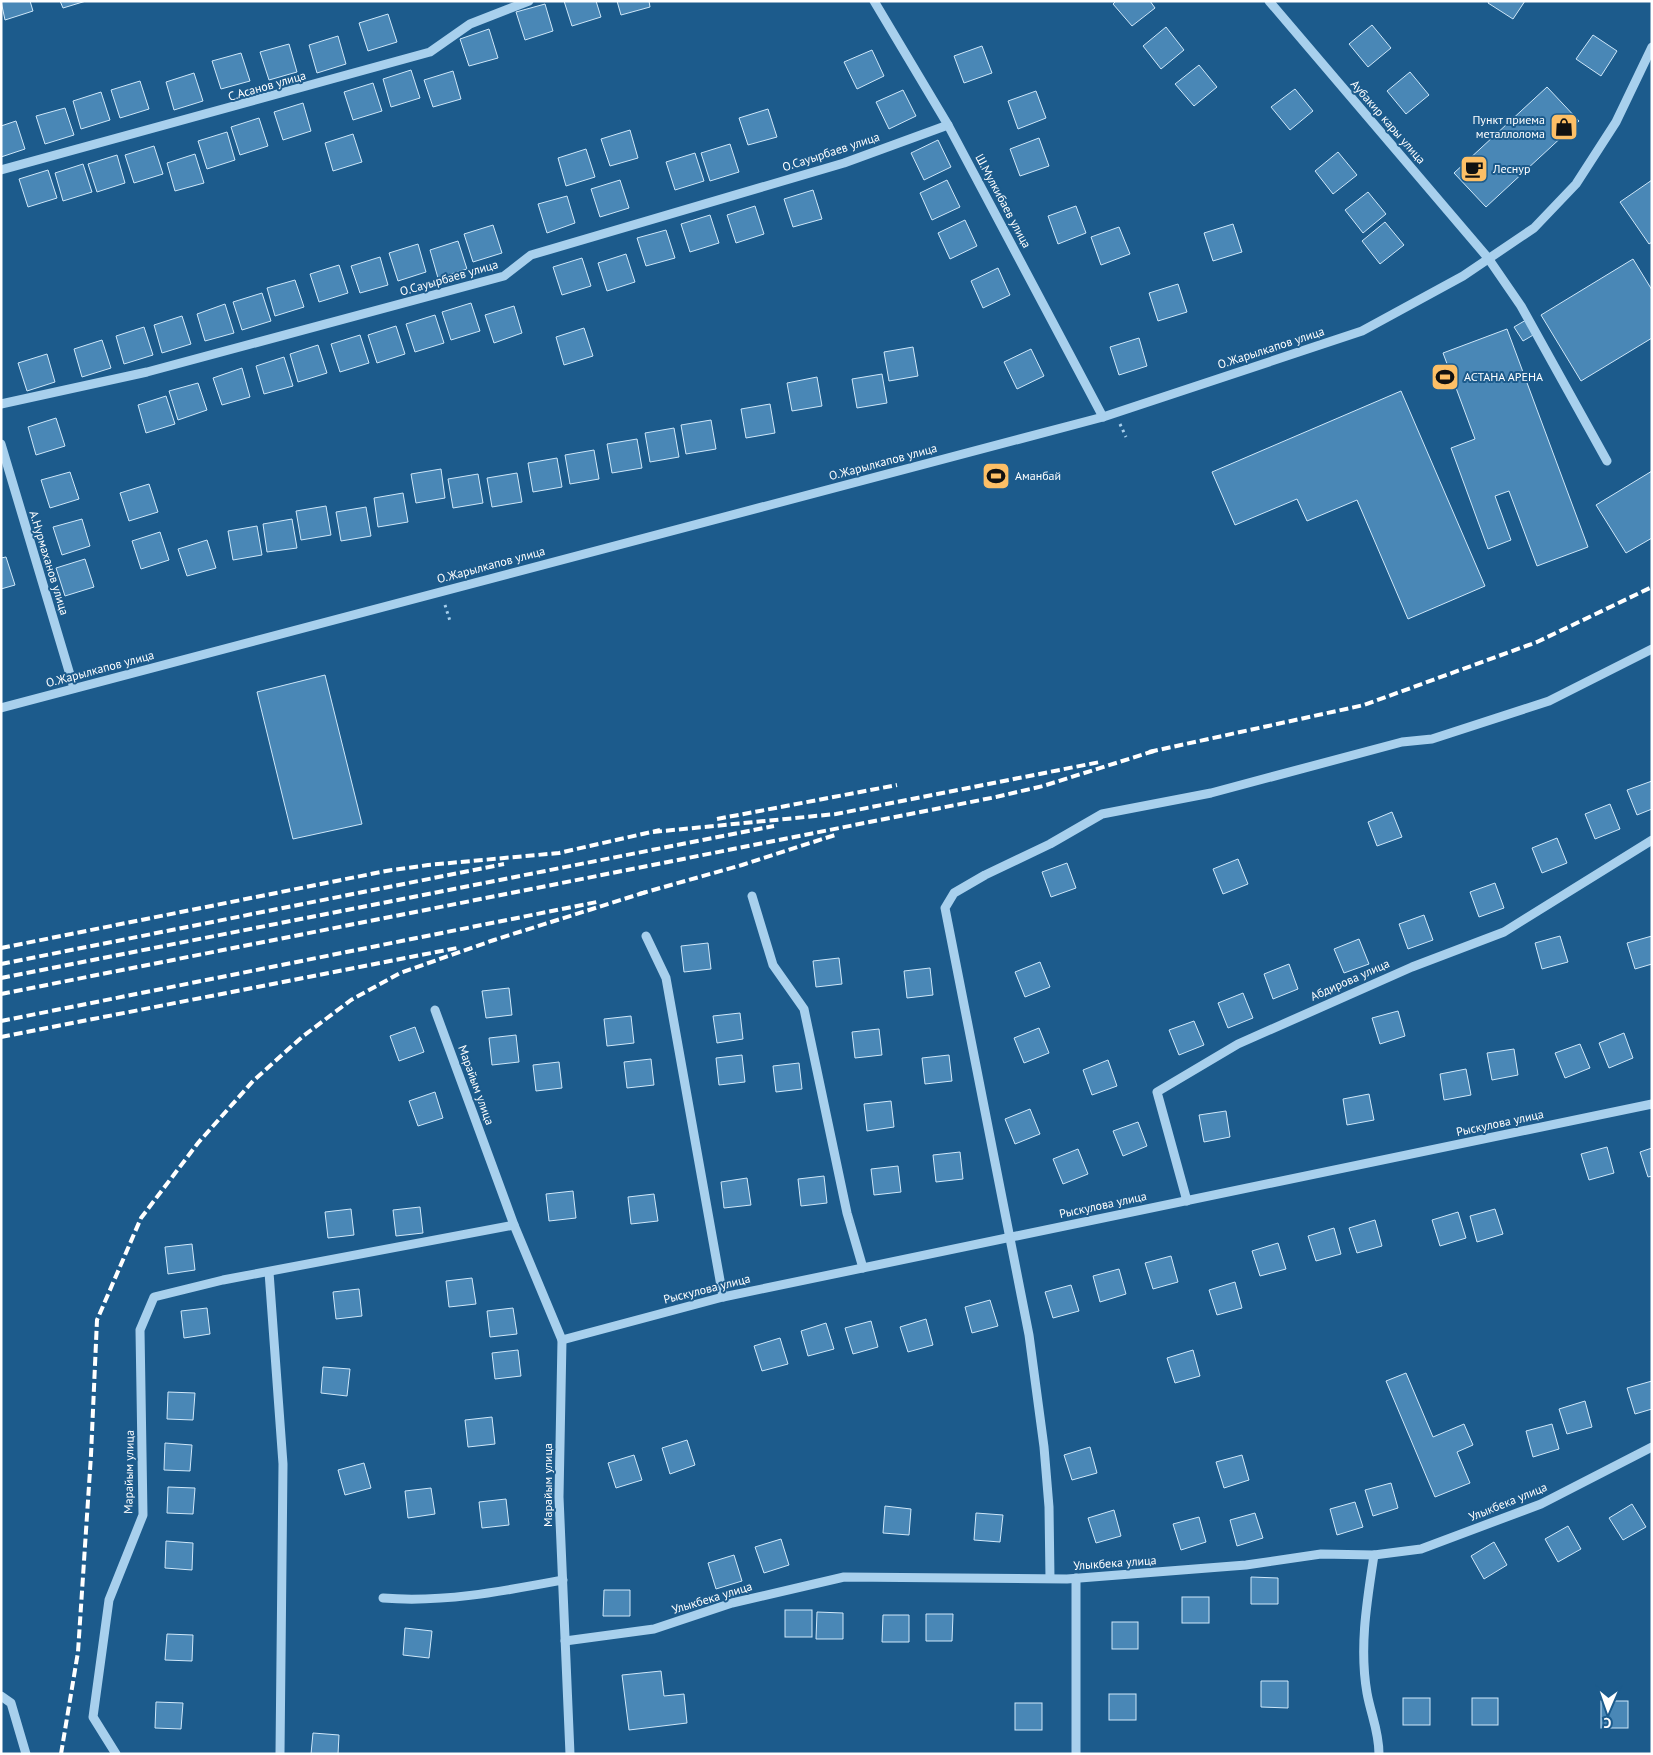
<svg xmlns="http://www.w3.org/2000/svg" width="1653" height="1755" viewBox="0 0 1653 1755" font-family="'PT Sans',sans-serif">
<style>
.building{fill:#4987b6;stroke:#cee7f9}
.lines{fill:none;stroke-linecap:round;stroke-linejoin:round}
.path{stroke:#a8d0ed;stroke-width:3;stroke-dasharray:2.5 4;stroke-linecap:butt}
.minor{stroke:#a8d0ed;stroke-width:9}
.rail{stroke:#fff;stroke-width:4;stroke-dasharray:9 4;stroke-linecap:butt}
.labels{text-anchor:middle;stroke-width:4;stroke-linejoin:round;paint-order:stroke}
.street-label{font-size:12px;fill:#fff;stroke:#1c5b8c}
.poi-label{font-size:12px;fill:#fff;stroke:#1c5b8c;text-anchor:start}
</style>
<rect width="100%" height="100%" fill="#1c5b8c"/>
<!-- building -->
<g class="building">
<polygon points="1,1 30,1 33,11 5,20"/>
<polygon points="60,1 86,1 63,8"/>
<polygon points="564,1 596,1 601,17 572,26"/>
<polygon points="617,1 649,1 650,7 621,15"/>
<polygon points="1116,1 1150,1 1155,8 1132,26 1113,4"/>
<polygon points="1489,1 1525,1 1513,19 1488,3"/>
<polygon points="545,4 553,31 525,40 516,12"/>
<polygon points="388,14 397,42 368,51 359,23"/>
<polygon points="1372,25 1391,48 1368,67 1349,44"/>
<polygon points="1166,27 1184,50 1161,69 1143,46"/>
<polygon points="489,29 498,58 469,66 460,39"/>
<polygon points="1593,35 1617,51 1601,76 1576,59"/>
<polygon points="338,36 346,64 317,73 309,45"/>
<polygon points="289,44 297,72 269,80 260,52"/>
<polygon points="982,46 992,73 964,83 954,56"/>
<polygon points="872,50 884,76 857,89 844,62"/>
<polygon points="241,53 250,81 221,89 212,61"/>
<polygon points="1199,65 1217,87 1194,106 1175,84"/>
<polygon points="411,70 420,98 391,107 383,79"/>
<polygon points="453,71 461,99 433,107 424,80"/>
<polygon points="1410,72 1429,95 1406,114 1387,91"/>
<polygon points="194,73 203,101 174,110 166,82"/>
<polygon points="140,81 149,109 120,118 111,90"/>
<polygon points="373,83 382,111 353,120 344,92"/>
<polygon points="1547,87 1579,121 1486,207 1454,173"/>
<polygon points="1295,89 1313,111 1290,130 1271,107"/>
<polygon points="903,90 916,116 889,129 876,102"/>
<polygon points="1036,91 1046,118 1018,129 1008,101"/>
<polygon points="101,92 110,120 81,129 73,101"/>
<polygon points="303,103 311,131 283,140 274,112"/>
<polygon points="65,108 74,135 45,144 36,116"/>
<polygon points="768,109 777,137 748,145 739,118"/>
<polygon points="259,118 268,146 240,155 231,127"/>
<polygon points="16,121 25,149 1,157 1,126"/>
<polygon points="630,130 638,158 610,166 601,139"/>
<polygon points="227,132 235,160 207,169 198,141"/>
<polygon points="353,134 362,162 333,171 325,143"/>
<polygon points="1039,138 1049,166 1020,176 1010,149"/>
<polygon points="938,140 951,167 924,180 911,153"/>
<polygon points="730,144 739,172 710,181 701,153"/>
<polygon points="154,146 163,174 134,183 125,155"/>
<polygon points="586,149 595,177 566,186 558,158"/>
<polygon points="1338,152 1357,175 1333,194 1315,171"/>
<polygon points="695,153 704,181 675,190 666,162"/>
<polygon points="195,154 204,183 175,191 167,163"/>
<polygon points="117,155 125,183 97,192 88,164"/>
<polygon points="83,164 92,192 63,201 55,173"/>
<polygon points="48,170 57,198 28,207 19,179"/>
<polygon points="620,180 629,208 600,217 591,189"/>
<polygon points="947,180 960,207 932,220 920,193"/>
<polygon points="1652,180 1652,242 1649,244 1620,202"/>
<polygon points="813,190 822,219 793,227 784,199"/>
<polygon points="1368,192 1386,214 1363,233 1345,210"/>
<polygon points="567,196 575,223 547,233 538,204"/>
<polygon points="755,206 764,234 736,243 727,215"/>
<polygon points="1076,206 1086,233 1058,244 1048,216"/>
<polygon points="710,215 719,243 690,252 681,224"/>
<polygon points="965,220 977,246 950,259 938,233"/>
<polygon points="1385,222 1404,245 1380,264 1362,241"/>
<polygon points="1233,224 1242,252 1213,261 1204,233"/>
<polygon points="493,225 502,253 473,262 464,234"/>
<polygon points="1119,227 1130,254 1101,265 1091,237"/>
<polygon points="666,230 675,258 646,266 637,238"/>
<polygon points="458,241 467,269 438,278 430,250"/>
<polygon points="418,244 426,272 398,281 389,253"/>
<polygon points="626,254 635,282 607,291 598,263"/>
<polygon points="380,257 388,285 360,293 351,266"/>
<polygon points="582,258 591,286 562,295 553,267"/>
<polygon points="1633,259 1652,290 1652,338 1581,381 1541,315"/>
<polygon points="339,265 348,293 319,302 310,274"/>
<polygon points="998,268 1010,295 983,308 971,281"/>
<polygon points="295,280 304,307 275,316 267,288"/>
<polygon points="1178,284 1187,312 1158,321 1149,293"/>
<polygon points="262,293 271,321 242,330 233,302"/>
<polygon points="471,303 480,331 451,340 442,312"/>
<polygon points="225,304 234,333 205,341 197,314"/>
<polygon points="514,306 522,333 494,343 485,315"/>
<polygon points="435,315 444,343 415,352 406,324"/>
<polygon points="182,316 191,344 162,353 154,325"/>
<polygon points="1526,320 1535,334 1523,341 1514,327"/>
<polygon points="396,326 405,354 377,363 368,335"/>
<polygon points="144,327 153,355 124,364 116,336"/>
<polygon points="584,328 593,356 564,365 556,337"/>
<polygon points="1507,329 1588,547 1537,566 1509,491 1495,496 1511,540 1488,549 1451,448 1475,439 1443,353"/>
<polygon points="360,335 369,363 340,372 331,344"/>
<polygon points="1139,338 1147,366 1119,375 1110,347"/>
<polygon points="102,340 111,368 82,377 74,349"/>
<polygon points="318,345 327,373 298,382 290,354"/>
<polygon points="913,347 918,376 889,381 884,352"/>
<polygon points="1031,349 1044,376 1017,389 1004,362"/>
<polygon points="47,354 55,382 27,391 18,363"/>
<polygon points="284,357 293,386 264,394 256,366"/>
<polygon points="242,368 250,397 222,405 213,378"/>
<polygon points="882,374 887,403 857,408 852,379"/>
<polygon points="817,377 822,406 792,411 787,383"/>
<polygon points="198,383 207,410 178,420 169,391"/>
<polygon points="1401,391 1485,586 1408,619 1357,500 1307,521 1297,499 1235,525 1212,472"/>
<polygon points="166,396 175,424 146,433 138,405"/>
<polygon points="770,404 775,433 746,438 741,409"/>
<polygon points="56,418 65,446 36,455 28,427"/>
<polygon points="711,420 716,449 686,454 681,425"/>
<polygon points="674,428 679,457 650,462 645,433"/>
<polygon points="637,439 642,468 612,473 607,444"/>
<polygon points="594,450 599,479 570,484 565,455"/>
<polygon points="557,458 562,487 533,492 528,463"/>
<polygon points="441,469 445,498 416,503 411,474"/>
<polygon points="1652,471 1652,538 1626,553 1596,505"/>
<polygon points="70,472 79,499 50,508 41,480"/>
<polygon points="517,473 522,502 492,507 487,478"/>
<polygon points="478,474 483,503 453,508 448,479"/>
<polygon points="149,484 158,512 129,521 120,493"/>
<polygon points="403,493 408,522 378,527 374,498"/>
<polygon points="326,506 331,535 301,540 296,511"/>
<polygon points="366,507 371,536 341,541 336,512"/>
<polygon points="82,519 90,546 62,555 53,527"/>
<polygon points="292,519 297,548 267,552 263,524"/>
<polygon points="257,526 262,555 233,560 228,531"/>
<polygon points="160,532 169,560 141,569 132,541"/>
<polygon points="207,540 216,568 187,576 178,549"/>
<polygon points="6,557 15,585 1,589 1,558"/>
<polygon points="85,559 94,587 65,596 56,568"/>
<polygon points="325,675 362,824 293,839 257,692"/>
<polygon points="1652,781 1652,809 1637,815 1627,790"/>
<polygon points="1610,804 1620,829 1595,839 1585,814"/>
<polygon points="1392,812 1402,837 1377,846 1368,822"/>
<polygon points="1557,838 1567,863 1542,873 1532,848"/>
<polygon points="1238,859 1248,884 1223,894 1213,869"/>
<polygon points="1067,863 1076,888 1051,897 1042,872"/>
<polygon points="1495,883 1504,908 1479,917 1470,892"/>
<polygon points="1424,915 1433,940 1408,949 1399,924"/>
<polygon points="1560,936 1568,962 1542,969 1535,943"/>
<polygon points="1652,936 1652,964 1635,969 1627,943"/>
<polygon points="1359,939 1369,964 1344,973 1334,949"/>
<polygon points="708,943 711,969 684,972 681,946"/>
<polygon points="839,958 842,984 816,987 813,961"/>
<polygon points="1040,962 1050,987 1025,997 1015,972"/>
<polygon points="1289,964 1298,989 1273,999 1264,974"/>
<polygon points="930,968 933,995 907,998 904,971"/>
<polygon points="509,988 512,1015 486,1018 482,991"/>
<polygon points="1243,993 1253,1018 1228,1028 1218,1003"/>
<polygon points="1398,1011 1405,1036 1380,1044 1372,1018"/>
<polygon points="740,1013 743,1039 717,1043 713,1016"/>
<polygon points="631,1016 634,1043 607,1046 604,1019"/>
<polygon points="1194,1021 1204,1045 1179,1055 1169,1030"/>
<polygon points="415,1027 424,1052 399,1061 390,1036"/>
<polygon points="1039,1028 1049,1053 1024,1063 1014,1038"/>
<polygon points="879,1029 882,1055 855,1058 852,1032"/>
<polygon points="1624,1033 1633,1058 1609,1068 1599,1043"/>
<polygon points="516,1035 519,1062 492,1065 489,1038"/>
<polygon points="1580,1044 1590,1068 1565,1078 1555,1053"/>
<polygon points="1514,1049 1518,1075 1492,1080 1487,1053"/>
<polygon points="742,1055 745,1082 719,1085 716,1058"/>
<polygon points="949,1055 952,1081 925,1084 922,1058"/>
<polygon points="651,1059 654,1085 627,1088 624,1062"/>
<polygon points="1108,1060 1117,1086 1092,1095 1083,1070"/>
<polygon points="559,1062 562,1088 536,1091 533,1065"/>
<polygon points="799,1063 802,1089 776,1092 773,1066"/>
<polygon points="1466,1069 1471,1095 1444,1100 1440,1074"/>
<polygon points="435,1092 443,1118 418,1126 409,1101"/>
<polygon points="1369,1094 1374,1120 1347,1125 1343,1099"/>
<polygon points="891,1101 894,1127 867,1131 864,1104"/>
<polygon points="1030,1109 1040,1134 1015,1144 1005,1119"/>
<polygon points="1226,1111 1230,1137 1204,1142 1199,1115"/>
<polygon points="1138,1122 1147,1146 1123,1156 1113,1131"/>
<polygon points="1607,1147 1614,1173 1589,1180 1581,1154"/>
<polygon points="1652,1148 1652,1176 1648,1177 1640,1152"/>
<polygon points="1078,1149 1088,1174 1063,1184 1053,1159"/>
<polygon points="960,1152 963,1179 936,1182 933,1155"/>
<polygon points="898,1166 901,1192 874,1195 871,1169"/>
<polygon points="824,1176 827,1203 801,1206 798,1179"/>
<polygon points="747,1178 751,1205 724,1208 721,1182"/>
<polygon points="573,1191 576,1218 549,1221 546,1194"/>
<polygon points="654,1194 658,1221 631,1224 628,1197"/>
<polygon points="420,1207 423,1233 396,1236 393,1210"/>
<polygon points="351,1209 354,1235 328,1238 325,1212"/>
<polygon points="1495,1209 1503,1234 1477,1242 1470,1216"/>
<polygon points="1458,1212 1466,1238 1440,1246 1432,1220"/>
<polygon points="1375,1220 1382,1246 1357,1253 1349,1228"/>
<polygon points="1334,1228 1341,1254 1316,1261 1308,1236"/>
<polygon points="1278,1243 1286,1269 1260,1276 1252,1251"/>
<polygon points="192,1244 195,1270 168,1274 165,1247"/>
<polygon points="1171,1256 1178,1282 1153,1289 1145,1263"/>
<polygon points="1119,1269 1126,1294 1100,1302 1093,1276"/>
<polygon points="472,1278 476,1304 449,1307 446,1281"/>
<polygon points="1235,1282 1242,1308 1217,1315 1209,1290"/>
<polygon points="1071,1285 1079,1311 1053,1318 1045,1292"/>
<polygon points="359,1289 362,1316 336,1319 333,1292"/>
<polygon points="990,1300 998,1326 972,1333 965,1307"/>
<polygon points="207,1308 210,1334 184,1338 181,1311"/>
<polygon points="513,1308 517,1334 490,1337 487,1311"/>
<polygon points="926,1319 933,1345 908,1352 900,1327"/>
<polygon points="871,1321 878,1347 853,1354 845,1328"/>
<polygon points="826,1323 834,1349 808,1356 801,1331"/>
<polygon points="780,1338 788,1364 762,1371 754,1346"/>
<polygon points="518,1350 521,1376 495,1379 492,1353"/>
<polygon points="1193,1350 1200,1376 1175,1383 1167,1358"/>
<polygon points="323,1367 350,1369 347,1396 321,1393"/>
<polygon points="1406,1373 1433,1437 1464,1424 1473,1445 1457,1452 1470,1483 1435,1497 1386,1381"/>
<polygon points="1652,1381 1652,1409 1635,1414 1627,1388"/>
<polygon points="168,1392 195,1393 193,1420 167,1419"/>
<polygon points="1585,1401 1592,1427 1567,1434 1559,1409"/>
<polygon points="492,1417 495,1444 468,1447 465,1420"/>
<polygon points="1552,1424 1559,1449 1533,1457 1526,1431"/>
<polygon points="687,1440 695,1465 670,1474 662,1448"/>
<polygon points="165,1443 192,1445 190,1471 164,1470"/>
<polygon points="1090,1447 1097,1473 1072,1480 1064,1455"/>
<polygon points="634,1455 642,1480 616,1488 608,1463"/>
<polygon points="1242,1455 1249,1480 1224,1488 1216,1462"/>
<polygon points="364,1463 371,1488 345,1495 338,1470"/>
<polygon points="1391,1483 1398,1508 1373,1516 1365,1490"/>
<polygon points="168,1487 195,1488 193,1514 167,1513"/>
<polygon points="431,1488 435,1514 408,1518 405,1491"/>
<polygon points="506,1499 509,1525 482,1528 479,1502"/>
<polygon points="1355,1502 1363,1527 1337,1535 1330,1509"/>
<polygon points="1632,1504 1646,1527 1623,1540 1609,1518"/>
<polygon points="885,1506 911,1509 909,1535 883,1533"/>
<polygon points="1114,1510 1121,1536 1096,1543 1088,1518"/>
<polygon points="976,1513 1003,1515 1000,1542 974,1540"/>
<polygon points="1255,1513 1263,1538 1237,1546 1230,1520"/>
<polygon points="1199,1517 1206,1542 1181,1550 1173,1524"/>
<polygon points="1568,1526 1581,1549 1558,1562 1545,1539"/>
<polygon points="781,1539 789,1565 764,1573 755,1547"/>
<polygon points="166,1541 193,1543 192,1570 165,1568"/>
<polygon points="1494,1542 1507,1565 1484,1579 1471,1556"/>
<polygon points="734,1555 742,1581 716,1589 708,1563"/>
<polygon points="1251,1577 1278,1578 1278,1604 1251,1604"/>
<polygon points="604,1590 630,1590 630,1616 603,1616"/>
<rect x="1182" y="1597" width="27" height="26"/>
<rect x="785" y="1610" width="27" height="27"/>
<polygon points="817,1612 843,1613 843,1639 816,1639"/>
<polygon points="926,1614 953,1614 952,1641 926,1641"/>
<polygon points="883,1615 909,1615 909,1642 882,1642"/>
<rect x="1112" y="1622" width="26" height="27"/>
<polygon points="405,1628 432,1631 429,1658 403,1655"/>
<polygon points="167,1634 193,1635 192,1661 165,1660"/>
<polygon points="661,1671 664,1696 684,1694 687,1723 629,1730 622,1675"/>
<polygon points="1261,1681 1288,1681 1288,1708 1261,1707"/>
<rect x="1109" y="1694" width="27" height="26"/>
<rect x="1403" y="1698" width="27" height="27"/>
<rect x="1472" y="1698" width="26" height="27"/>
<rect x="1601" y="1701" width="27" height="27"/>
<polygon points="156,1702 183,1703 181,1729 155,1728"/>
<rect x="1015" y="1703" width="27" height="27"/>
<polygon points="313,1733 339,1735 338,1754 311,1754"/>
</g>
<g class="lines">
<!-- path -->
<g class="path">
<polyline points="1120,424 1126,437"/>
<polyline points="445,605 450,621"/>
</g>
<!-- minor -->
<g class="minor">
<polyline points="874,1 948,125 1103,417"/>
<polyline points="1269,1 1488,258 1521,306 1607,461"/>
<polyline points="1,170 430,52 470,24 529,1"/>
<polyline points="1,404 147,372 504,276 531,255 844,163 948,125"/>
<polyline points="1,444 74,688"/>
<polyline points="1,708 1103,417 1362,331 1463,276 1534,228 1576,184 1616,122 1652,47"/>
<polyline points="752,896 773,965 804,1009 847,1213 863,1268"/>
<polyline points="646,936 666,978 723,1297"/>
<polyline points="435,1010 514,1225 562,1340 559,1497 570,1754"/>
<polyline points="1187,1201 1157,1092 1238,1044 1412,967 1504,932 1652,840"/>
<polyline points="269,1272 283,1464 280,1754"/>
<polyline points="562,1340 723,1297 1652,1104"/>
<path d="M 1374,1555 C 1367,1601 1359,1647 1367,1693 C 1371,1715 1379,1731 1379,1754"/>
<polyline points="1050,1578 1049,1507 1044,1447 1029,1335 945,908 954,893 985,875 1050,844 1102,814 1211,793 1402,742 1432,739 1549,701 1652,649"/>
<path d="M 383,1598 C 443,1603 504,1591 563,1580"/>
<polyline points="565,1641 654,1629 732,1603 844,1577 1067,1579 1246,1565 1321,1554 1374,1555 1421,1549 1541,1504 1652,1447"/>
<polyline points="1,1696 11,1703 26,1754"/>
<polyline points="116,1754 93,1717 109,1600 143,1515 140,1330 154,1297 223,1280 514,1225"/>
<polyline points="1076,1754 1076,1578"/>
</g>
<!-- rail -->
<g class="rail">
<polyline points="1149,752 1364,705 1537,642 1652,587"/>
<polyline points="717,819 897,785"/>
<polyline points="653,832 836,814 1100,762"/>
<polyline points="639,894 742,865 835,835"/>
<polyline points="1,948 386,871 428,865 559,853 660,830"/>
<polyline points="1,964 504,864"/>
<polyline points="1,978 774,826"/>
<polyline points="1,994 996,797 1043,786 1154,751"/>
<polyline points="1,1021 597,902"/>
<polyline points="1,1037 457,948"/>
<polyline points="61,1754 78,1652 91,1455 97,1320 141,1218 198,1143 253,1081 302,1037 351,1000 400,973 494,940 646,892"/>
</g>
</g>
<!-- icons -->
<defs>
<symbol id="shop-square" viewBox="-11 -11 22 22"><rect x="-9" y="-9" width="18" height="18" rx="4" fill="#fdbf66" stroke="#1c5b8c"/><path d="M-5-2.5h2.3a2.7 3.5 0 0 1 5.4 0H5L5.5 6h-11ZM-1.5-2.5h3a1.5 2.3 0 0 0-3 0Z" fill="#111"/></symbol>
<symbol id="cafe-square" viewBox="-11 -11 22 22"><rect x="-9" y="-9" width="18" height="18" rx="4" fill="#fdbf66" stroke="#1c5b8c"/><path d="M-5.5-4.5H6V0H3Q3 3.5 0 3.5H-2.5Q-5.5 3.5-5.5 0ZM3-3.2v2h1.7v-2ZM-6 4.5H4V6H-6Z" fill="#111"/></symbol>
<symbol id="stadium-square" viewBox="-11 -11 22 22"><rect x="-9" y="-9" width="18" height="18" rx="4" fill="#fdbf66" stroke="#1c5b8c"/><path d="M0-5a6.5 5 0 1 0 0 10a6.5 5 0 1 0 0-10ZM-3.5-1.8h7v3.6h-7Z" fill="#111"/></symbol>
</defs>
<g fill-rule="evenodd">
<use href="#shop-square" x="1548" y="111" width="32" height="32"/>
<use href="#cafe-square" x="1458" y="153" width="32" height="32"/>
<use href="#stadium-square" x="1429" y="361" width="32" height="32"/>
<use href="#stadium-square" x="980" y="460" width="32" height="32"/>
</g>
<g class="labels">
<!-- street labels -->
<g class="street-label">
<text transform="translate(267 86) rotate(-16)" y="4">С.Асанов улица</text>
<text transform="translate(1388 122) rotate(49)" y="4">Аубакир кары улица</text>
<text transform="translate(831 152) rotate(-18)" y="4">О.Сауырбаев улица</text>
<text transform="translate(1003 201) rotate(62)" y="4">Ш.Мулкибаев улица</text>
<text transform="translate(449 278) rotate(-16)" y="4">О.Сауырбаев улица</text>
<text transform="translate(1271 348) rotate(-18)" y="4">О.Жарылкапов улица</text>
<text transform="translate(883 462) rotate(-15)" y="4">О.Жарылкапов улица</text>
<text transform="translate(49 563) rotate(73)" y="4">А.Нурмаханов улица</text>
<text transform="translate(491 565) rotate(-15)" y="4">О.Жарылкапов улица</text>
<text transform="translate(100 669) rotate(-15)" y="4">О.Жарылкапов улица</text>
<text transform="translate(1350 980) rotate(-24)" y="4">Абдирова улица</text>
<text transform="translate(476 1085) rotate(70)" y="4">Марайым улица</text>
<text transform="translate(1500 1123) rotate(-12)" y="4">Рыскулова улица</text>
<text transform="translate(1103 1205) rotate(-12)" y="4">Рыскулова улица</text>
<text transform="translate(707 1289) rotate(-14)" y="4">Рыскулова улица</text>
<text transform="translate(129 1472) rotate(-89)" y="4">Марайым улица</text>
<text transform="translate(548 1485) rotate(-90)" y="4">Марайым улица</text>
<text transform="translate(1508 1502) rotate(-22)" y="4">Улыкбека улица</text>
<text transform="translate(1115 1563) rotate(-4)" y="4">Улыкбека улица</text>
<text transform="translate(712 1598) rotate(-17)" y="4">Улыкбека улица</text>
</g>
<!-- poi labels -->
<g class="poi-label">
<text x="1545" y="124" text-anchor="end">Пункт приема<tspan x="1545" dy="14">металлолома</tspan></text>
<text x="1493" y="173">Леснур</text>
<text x="1464" y="381">АСТАНА АРЕНА</text>
<text x="1015" y="480">Аманбай</text>
</g>
</g>
<!-- border -->
<rect width="1653" height="1755" fill="none" stroke="#ffffff" stroke-width="5"/>
<!-- north arrow -->
<g transform="translate(1608 1710) rotate(182)" stroke="#1c5b8c" stroke-width="4" paint-order="stroke">
<path d="M0-4L9 19L0 12L-9 19Z" fill="#ffffff"/>
<text y="-8" font-size="14" font-weight="bold" text-anchor="middle" fill="#ffffff">С</text>
</g>
</svg>
